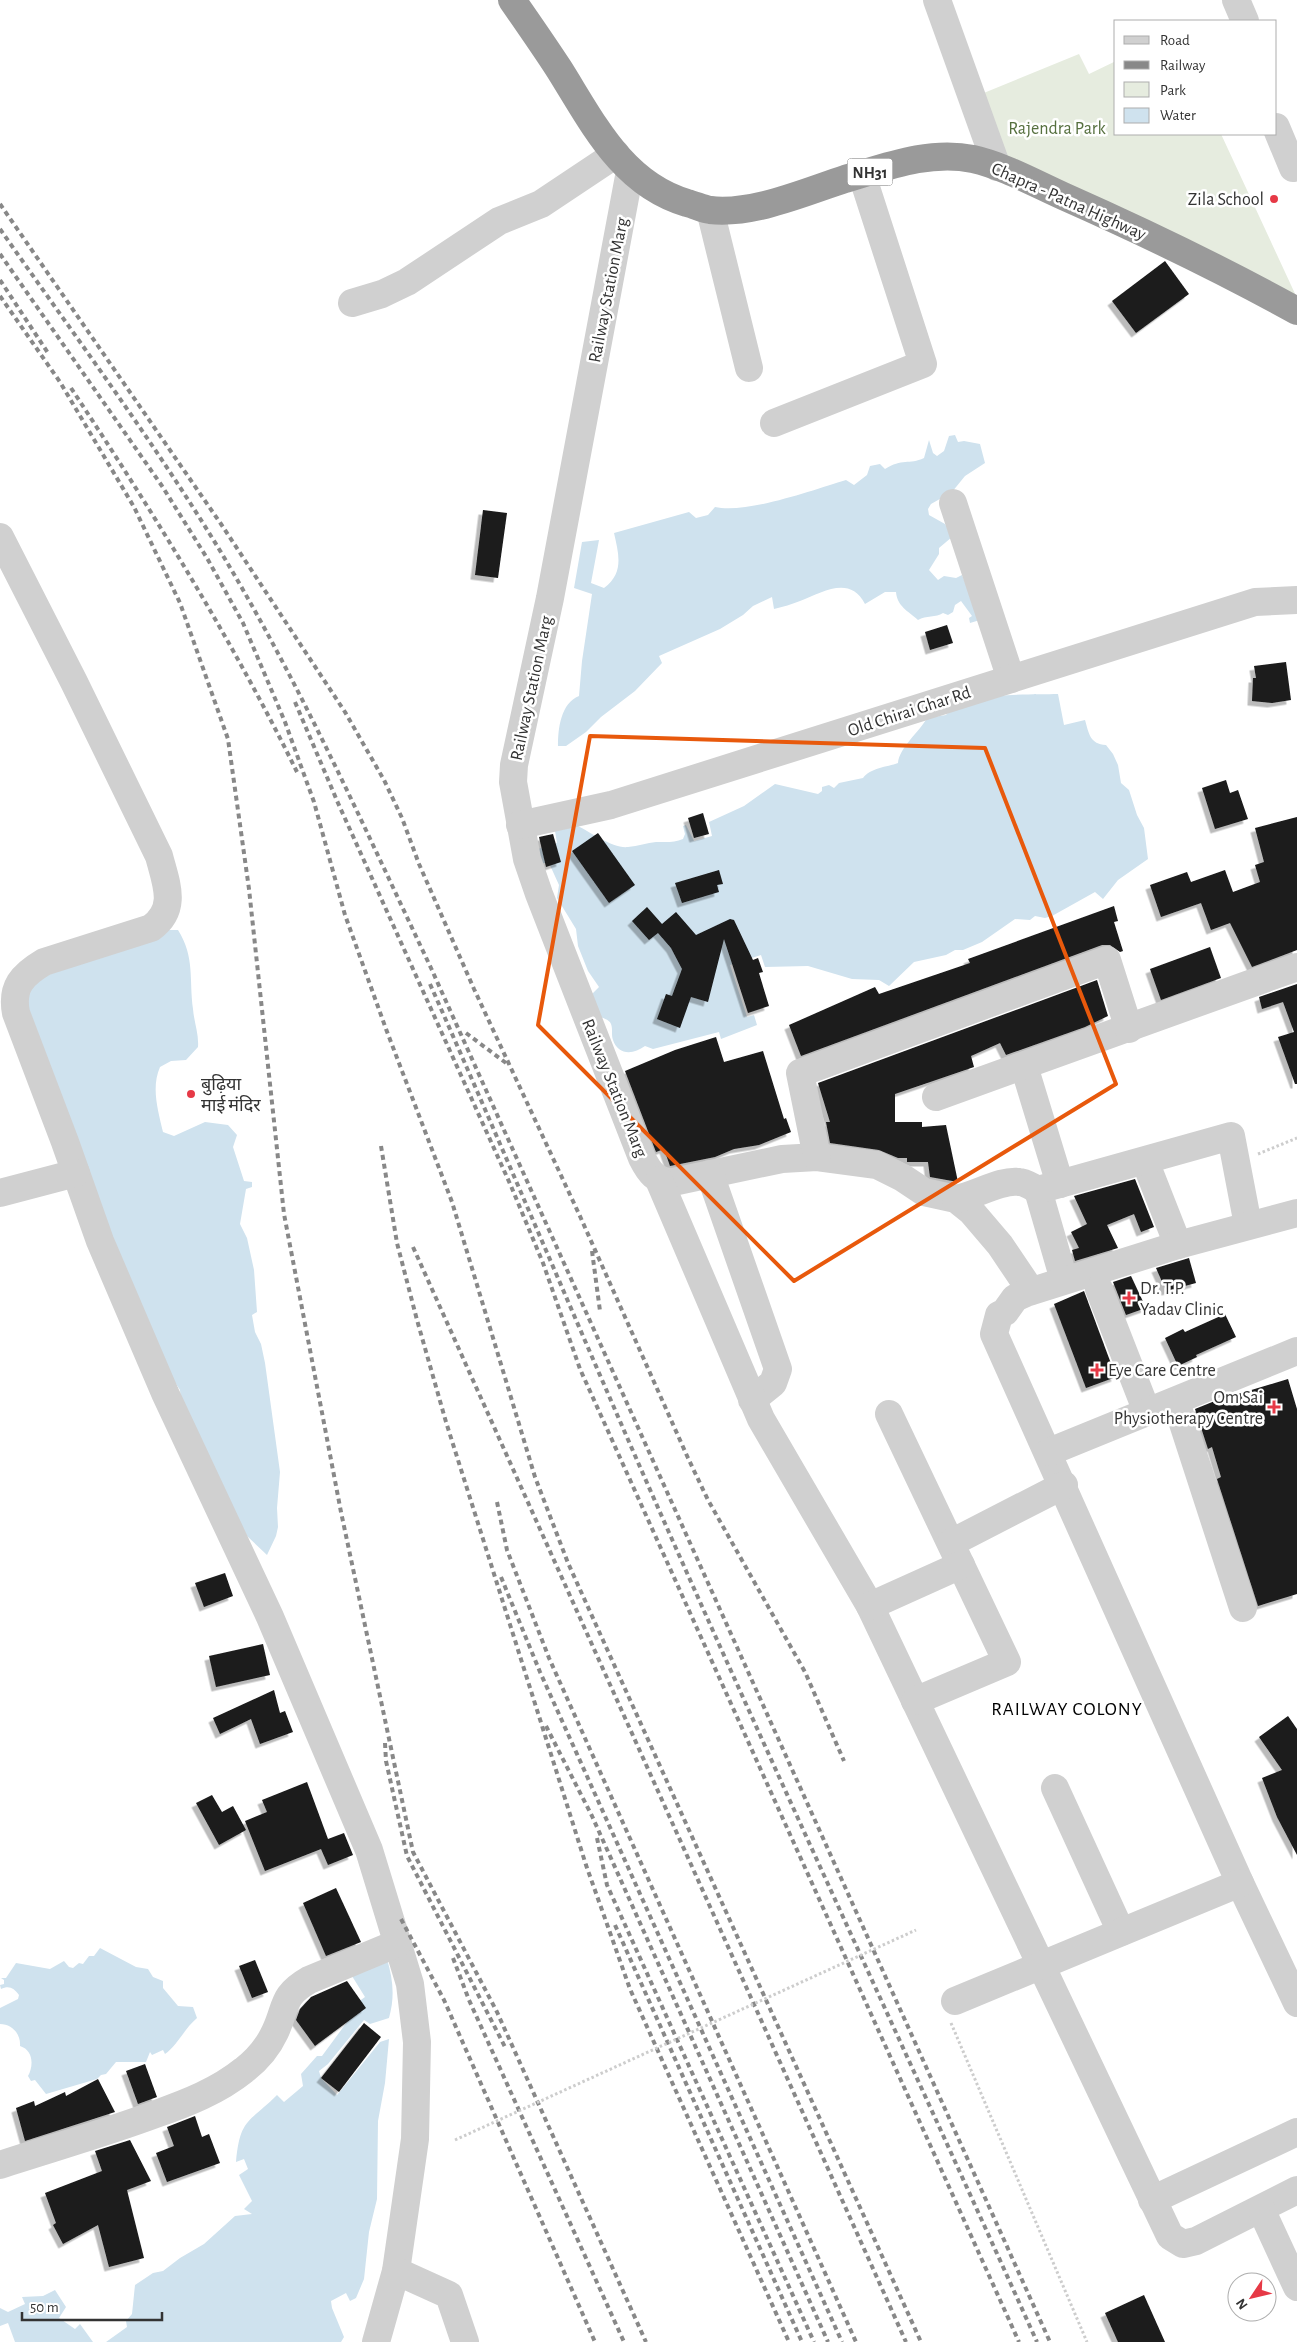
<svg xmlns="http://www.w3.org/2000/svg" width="1297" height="2342" viewBox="0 0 1297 2342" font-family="'Alegreya Sans','Noto Sans Devanagari',sans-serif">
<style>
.green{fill:#e6ecdf}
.water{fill:#cfe2ee}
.building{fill:#1a1a1a;filter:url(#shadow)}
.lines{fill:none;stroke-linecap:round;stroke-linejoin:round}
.path{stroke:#cdcdcd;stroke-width:3;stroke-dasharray:2.5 2.5;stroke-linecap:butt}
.minor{stroke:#d0d0d0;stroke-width:28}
.highway{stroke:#9a9a9a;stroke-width:28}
.rail{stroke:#888;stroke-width:4;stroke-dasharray:5 4;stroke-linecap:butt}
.path-bridge{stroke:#cdcdcd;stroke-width:3;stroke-dasharray:2.5 2.5;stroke-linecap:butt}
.marked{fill:none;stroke:#e8590c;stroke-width:4;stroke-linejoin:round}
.poi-dot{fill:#e63946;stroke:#fff;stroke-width:2}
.labels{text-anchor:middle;stroke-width:5;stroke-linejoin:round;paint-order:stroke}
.shield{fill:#fff;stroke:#707070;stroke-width:1}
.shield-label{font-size:16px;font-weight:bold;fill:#333}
.park-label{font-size:18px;fill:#56703f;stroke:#fff}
.poi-label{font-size:18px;fill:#333;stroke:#fff;text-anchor:start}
.street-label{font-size:18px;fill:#333;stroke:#fff}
.neighbourhood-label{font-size:19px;letter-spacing:1px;fill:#000;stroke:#fff}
</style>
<defs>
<filter id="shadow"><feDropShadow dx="-4.5" dy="4.5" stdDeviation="0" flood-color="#0004"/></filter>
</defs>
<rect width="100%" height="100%" fill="#fff"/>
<!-- green -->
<polygon class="green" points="1079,54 1089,74 1116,61 1116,134 1221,134 1297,298 999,165 974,97"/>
<!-- water -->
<g class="water">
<path d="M 955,435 L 958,442 L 964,441 L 980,444 L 985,463 L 965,476 L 952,492 L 931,504 L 928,509 L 929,515 L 945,524 L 952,537 L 939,548 L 939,554 L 929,570 L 938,580 L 944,576 L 956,578 L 962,575 L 980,620 L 970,623 L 969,618 L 972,616 L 961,601 L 955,605 L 953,612 L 948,615 L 943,613 C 936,618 926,615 918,620 C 908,611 897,606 896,592 L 885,592 L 865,604 C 850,575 823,592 800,601 C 792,604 783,607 774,609 L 772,597 L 753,606 L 743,615 L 720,629 L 659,656 L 662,663 L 635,691 L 601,717 L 586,732 L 566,746 L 558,746 C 558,728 561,703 579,696 L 582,661 L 592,594 L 574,588 L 582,542 L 599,540 L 591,583 L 604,588 C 624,573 619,555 614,533 L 689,512 L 696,518 L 708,515 L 715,507 C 747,514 813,490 846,480 L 854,485 L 867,475 L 870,466 L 880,464 L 885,469 C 902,458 909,465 924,458 L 929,440 L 933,453 L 937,456 L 944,451 L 949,436 Z"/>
<path d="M 1058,694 L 1064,725 L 1085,720 C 1089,734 1090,744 1106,745 L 1113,754 L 1118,765 L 1121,783 L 1129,790 L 1137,815 L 1144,828 L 1148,859 L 1118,880 L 1103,899 L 1095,892 L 1052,916 L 1045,918 L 1035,916 L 1030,920 L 1015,919 L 982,942 L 963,950 L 955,950 L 946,955 L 914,962 L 889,986 L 879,980 L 852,979 L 808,966 L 765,967 L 761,955 L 730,965 L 747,1017 L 754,1015 L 757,1025 L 721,1039 L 719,1032 L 653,1049 L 645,1046 C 633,1055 618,1055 613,1040 C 611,1035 613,1029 611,1024 C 609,1019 602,1018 598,1016 L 592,994 L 599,987 L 588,971 L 578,946 L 576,929 L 557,898 L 559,885 L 549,863 L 544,863 L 533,868 L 528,838 L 538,849 L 557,843 L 555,831 L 578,826 C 590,832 614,849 628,847 C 638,846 647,843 656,842 C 666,842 674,843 683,839 L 685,834 L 683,826 L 686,825 L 694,841 L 712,836 L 709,822 L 744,806 L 775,784 L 818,794 L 822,791 L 822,787 L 829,785 L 834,788 L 839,783 L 863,778 C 870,768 887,767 898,763 C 899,748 920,731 927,718 L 946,715 C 964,691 1030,695 1058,694 Z"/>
<path d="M 168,930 L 178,930 C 195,957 189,979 193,1009 C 194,1022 199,1034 198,1047 L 186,1060 L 171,1061 L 160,1067 C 151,1088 158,1110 163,1132 L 174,1136 L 205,1122 L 228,1125 L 237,1135 L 233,1147 L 244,1181 L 252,1182 L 252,1187 L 246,1189 L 240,1224 L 247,1238 L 254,1270 L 257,1312 L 252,1315 L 255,1332 L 261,1344 L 265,1363 L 280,1472 L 277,1508 L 278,1527 L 276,1536 L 267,1555 L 247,1536 L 181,1402 L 180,1390 L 161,1362 L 19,999 L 29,978 Z"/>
<path d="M 100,1948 L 136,1967 L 148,1969 L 153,1977 L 163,1981 L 163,1988 L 178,2006 L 193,2007 L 197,2018 C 184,2029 177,2046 165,2054 L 163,2050 L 152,2055 L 150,2052 L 146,2062 L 116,2062 L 106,2074 L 101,2075 L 97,2079 L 46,2094 L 35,2080 L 31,2081 L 28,2076 C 34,2065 33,2050 20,2046 C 21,2034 12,2024 0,2024 L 0,2008 L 18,1999 L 19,1995 C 14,1988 9,1985 1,1989 L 0,1985 L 4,1984 L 4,1980 L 1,1978 L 6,1978 L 16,1963 L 50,1969 L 64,1961 L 69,1967 L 73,1968 L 79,1963 L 83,1964 L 89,1956 L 94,1956 Z"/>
<path d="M 387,1959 C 393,1980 395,1996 389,2018 L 370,2024 L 364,2020 L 328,2064 L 319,2071 L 321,2078 L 337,2095 L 380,2042 L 389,2039 L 385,2083 L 378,2121 L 377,2199 L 369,2232 L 364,2279 L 356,2298 L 350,2301 L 346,2293 L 331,2301 L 332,2308 L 344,2337 L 341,2342 L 106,2342 L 127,2327 L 126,2321 L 132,2314 L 135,2285 L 153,2273 L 163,2271 L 180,2258 L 204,2244 L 235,2216 L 252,2214 L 244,2209 L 252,2201 L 239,2175 L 248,2169 L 244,2159 L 236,2162 C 240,2118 249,2123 277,2095 L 284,2102 L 303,2086 L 301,2074 L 317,2056 L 322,2056 L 347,2022 L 358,2002 L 365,1997 L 352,1976 Z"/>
<polygon points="55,2290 66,2307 59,2318 75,2329 80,2324 93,2342 15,2342 8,2323 0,2326 0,2308 8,2312 25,2304 22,2297 43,2296"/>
</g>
<!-- building -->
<g class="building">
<polygon points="1165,261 1189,294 1136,333 1112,301"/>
<polygon points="483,510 507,513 498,578 475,575"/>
<polygon points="947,625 953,643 930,650 925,632"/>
<polygon points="1286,662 1291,700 1272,703 1252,701 1253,678 1256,678 1254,666"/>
<polygon points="1226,780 1230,793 1238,790 1248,819 1215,829 1202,788"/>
<polygon points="703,813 709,834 694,838 688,818"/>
<polygon points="1297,817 1297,950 1252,967 1230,923 1211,930 1201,903 1161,917 1150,885 1187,872 1191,882 1225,870 1233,892 1260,882 1255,865 1264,862 1255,828"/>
<polygon points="598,833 635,885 609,903 572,851"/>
<polygon points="553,834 561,862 546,867 539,837"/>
<polygon points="719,870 723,884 717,885 719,892 682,903 675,883"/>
<polygon points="1114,906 1118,921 1114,922 1123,951 1120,952 1110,945 1102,945 801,1056 789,1025 875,987 879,994 970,963 968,959"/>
<polygon points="647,907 662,924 676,912 696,935 730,919 734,920 753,960 758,958 763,972 759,973 769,1006 748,1013 724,939 708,1002 691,997 680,1028 657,1019 666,994 672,996 682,969 671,948 658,933 649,940 632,921"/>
<polygon points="1210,947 1221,978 1161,1000 1150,969"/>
<polygon points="1097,980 1108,1016 1085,1027 1006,1055 1000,1043 971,1056 974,1067 895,1094 895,1122 922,1122 922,1127 946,1125 958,1182 930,1177 928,1162 907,1162 907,1158 898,1158 879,1150 830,1143 826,1122 830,1122 818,1083"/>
<polygon points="1297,984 1297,1084 1295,1084 1278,1037 1294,1032 1283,1002 1262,1009 1259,997"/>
<polygon points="716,1037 724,1062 763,1051 784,1119 786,1118 791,1132 759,1145 734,1149 715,1157 670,1166 664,1149 656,1152 625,1071 675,1050"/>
<polygon points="1135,1179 1154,1227 1141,1232 1134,1214 1107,1225 1118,1248 1075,1261 1072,1250 1079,1248 1071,1232 1087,1224 1074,1196"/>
<polygon points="1189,1258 1196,1283 1166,1291 1156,1268"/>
<polygon points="1131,1276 1146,1308 1126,1315 1113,1282"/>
<polygon points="1084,1291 1116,1377 1086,1388 1054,1304"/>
<polygon points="1225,1314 1236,1337 1196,1355 1197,1357 1178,1366 1165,1338 1183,1329 1185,1332"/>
<polygon points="1288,1379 1297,1409 1297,1594 1258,1606 1217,1479 1221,1477 1212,1447 1208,1449 1195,1409 1237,1392 1238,1394"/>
<polygon points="225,1573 233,1596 204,1607 195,1583"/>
<polygon points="263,1644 270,1675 216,1687 209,1656"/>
<polygon points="274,1690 280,1713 285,1711 293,1732 260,1744 251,1719 220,1734 213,1718"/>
<polygon points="1288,1716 1297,1729 1297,1855 1277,1817 1262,1778 1282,1770 1259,1737"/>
<polygon points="307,1782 328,1839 344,1833 353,1855 328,1865 321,1849 265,1871 245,1821 267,1812 262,1800"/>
<polygon points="212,1795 222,1812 233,1806 246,1830 219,1845 196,1803"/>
<polygon points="336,1888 361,1942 326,1956 303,1903"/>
<polygon points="255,1960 268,1992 252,1998 239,1966"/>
<polygon points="347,1981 366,2008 315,2046 296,2020 300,2009 311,1997"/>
<polygon points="364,2023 381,2037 339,2092 321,2078"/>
<polygon points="145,2064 157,2097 138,2104 126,2071"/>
<polygon points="98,2079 115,2112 25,2141 16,2108 34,2101 35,2106 65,2092 66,2096"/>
<polygon points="195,2116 202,2137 209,2134 220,2163 167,2182 156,2153 174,2146 167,2127"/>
<polygon points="130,2140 151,2181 127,2190 144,2258 109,2267 98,2225 63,2244 53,2225 56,2223 45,2193 102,2171 95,2151"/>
<polygon points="1144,2295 1165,2342 1118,2342 1105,2313"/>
</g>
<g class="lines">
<!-- path -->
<g class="path">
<polyline points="1258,1154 1297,1138"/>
<polyline points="951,2023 1087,2342"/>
</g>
<!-- minor -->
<g class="minor">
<polyline points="937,0 997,167"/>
<polyline points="1236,0 1245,21"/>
<polyline points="1276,127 1293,168"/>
<path d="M 630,171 L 550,598 L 514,765 L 513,782 L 527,859 L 539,894 L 642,1158 C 649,1172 656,1182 673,1182 L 782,1159 L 817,1157 L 877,1165 L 903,1178 L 924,1192 L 956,1199 L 971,1211 L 1000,1245 L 1031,1291"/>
<polyline points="710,210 749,368"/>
<polyline points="352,303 382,294 407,282 499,221 541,204 616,154"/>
<polyline points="774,423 923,364 862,175"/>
<polyline points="953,503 1011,679"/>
<path d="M 0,537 L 74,682 L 159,856 C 166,883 178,909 151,928 L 44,962 C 22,975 11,987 16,1013 L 65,1142 L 100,1241 L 165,1393 L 270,1617 L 369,1850 L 410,1984 L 417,2042 L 415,2139 L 396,2271 L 376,2342"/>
<polyline points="520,825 611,805 1255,602 1297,600"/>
<polyline points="1024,1066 1060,1184"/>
<polyline points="936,1097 1297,967"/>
<polyline points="817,1157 800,1073 1107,960 1129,1029"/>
<polyline points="1145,1161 1178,1245"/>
<polyline points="710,1174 778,1369 773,1383 752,1400"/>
<polyline points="659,1180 761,1419 870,1606 1170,2236 1183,2244 1196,2241 1297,2190"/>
<polyline points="1038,1190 1064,1280"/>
<polyline points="0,1193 76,1173"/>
<path d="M 956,1199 C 974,1196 1002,1179 1019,1182 C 1025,1182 1032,1187 1038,1190 L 1231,1136 L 1248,1225"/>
<polyline points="1297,1213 1178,1245 1026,1293 1015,1298 1005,1312 999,1315 994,1334 1240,1883 1297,2003"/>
<polyline points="1099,1289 1147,1412"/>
<polyline points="1176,1402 1243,1608"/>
<polyline points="889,1414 1007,1662 915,1701"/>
<polyline points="1049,1452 1297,1351"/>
<polyline points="951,1543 1064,1485"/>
<polyline points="870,1606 961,1565"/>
<polyline points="1055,1788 1121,1932"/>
<polyline points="955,2001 1240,1883"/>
<path d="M 0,2165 C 52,2148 105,2133 156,2114 C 187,2103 218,2091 244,2070 C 257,2060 268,2047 275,2032 C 287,2007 281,1996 309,1980 L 398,1943"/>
<polyline points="1152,2200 1297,2132"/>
<polyline points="1261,2209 1297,2287"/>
<polyline points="396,2271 449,2295 465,2342"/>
</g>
<!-- highway -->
<path class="highway" d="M 512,0 C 528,23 544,46 559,69 C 593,123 622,184 687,203 C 695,205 703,209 710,210 C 753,215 805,192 845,179 C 886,167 929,150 973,159 C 1004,166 1034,183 1063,196 C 1142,231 1221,269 1297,311"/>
<!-- rail -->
<g class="rail">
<polyline points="0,204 221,524 345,712 384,780 402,818 419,864 474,989 579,1214 688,1458 708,1500 805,1672 844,1761"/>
<path d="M 0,229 C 74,335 152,439 219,549 C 300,683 364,827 431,968 L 1050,2342"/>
<polyline points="0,254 162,486 207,558 243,623 285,722 314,802 345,915 386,1029 452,1202 535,1477 568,1563 921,2342"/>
<polyline points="0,280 48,353"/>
<polyline points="0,296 60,382 134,507 180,603 228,739 249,889 284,1214 341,1512 413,1852 497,2012 646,2342"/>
<path d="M 71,388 C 153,512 231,638 297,772"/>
<polyline points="295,702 338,803 511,1186 543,1263 580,1369 1019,2342"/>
<path d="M 430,984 C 509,1162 584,1341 663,1519 C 785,1794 913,2067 1037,2342"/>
<polyline points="466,1033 506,1063"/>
<polyline points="381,1146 397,1243 417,1320 446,1422 586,1865 630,1989 789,2342"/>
<polyline points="413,1247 906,2342"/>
<polyline points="592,1251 600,1311"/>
<polyline points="497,1502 507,1550 549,1658 856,2342"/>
<polyline points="501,1577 540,1672 842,2342"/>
<polyline points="546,1726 592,1816 828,2342"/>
<polyline points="385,1743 386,1761 407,1856 505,2047"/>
<polyline points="597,1838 607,1885 814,2342"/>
<polyline points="401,1919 444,2000 595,2342"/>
<polyline points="615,1925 802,2342"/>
<polyline points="453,1958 469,2000 624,2342"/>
</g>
<!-- path-bridge -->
<polyline class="path-bridge" points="455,2140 916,1930"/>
</g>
<!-- marked area -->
<path class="marked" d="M 590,736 L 985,748 L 1116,1084 L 794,1281 L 538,1025 Z"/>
<!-- markers -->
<g class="poi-dot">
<circle cx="1274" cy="199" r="5"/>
<circle cx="191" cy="1094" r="5"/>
<path d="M1126.5 1290.5h5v5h5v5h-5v5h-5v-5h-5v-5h5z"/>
<path d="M1094.5 1362.5h5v5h5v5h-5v5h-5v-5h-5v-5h5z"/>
<path d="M1271.5 1399.5h5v5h5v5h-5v5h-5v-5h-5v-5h5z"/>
</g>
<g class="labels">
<!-- shield labels -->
<rect class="shield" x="847.5" y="158.5" width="45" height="27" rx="4"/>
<g class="shield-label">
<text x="870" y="178">NH31</text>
</g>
<!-- park labels -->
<g class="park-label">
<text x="1057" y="134">Rajendra Park</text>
</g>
<!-- poi labels -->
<g class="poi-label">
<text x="1264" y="205" text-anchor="end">Zila School</text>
<text x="201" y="1090">बुढ़िया<tspan x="201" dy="21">माई मंदिर</tspan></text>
<text x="1140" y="1294">Dr. T.P.<tspan x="1140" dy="21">Yadav Clinic</tspan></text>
<text x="1108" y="1376">Eye Care Centre</text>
<text x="1263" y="1403" text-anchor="end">Om Sai<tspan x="1263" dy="21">Physiotherapy Centre</tspan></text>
</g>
<!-- street labels -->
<g class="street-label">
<text transform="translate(1069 201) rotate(24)" y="6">Chapra - Patna Highway</text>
<text transform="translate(608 290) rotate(-79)" y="6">Railway Station Marg</text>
<text transform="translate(531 688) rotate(-78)" y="6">Railway Station Marg</text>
<text transform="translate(909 711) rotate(-18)" y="6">Old Chirai Ghar Rd</text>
<text transform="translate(615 1088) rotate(68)" y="6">Railway Station Marg</text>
</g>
<!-- neighbourhood labels -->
<g class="neighbourhood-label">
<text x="1067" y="1715">RAILWAY COLONY</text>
</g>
</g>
<!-- legend -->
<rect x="1114" y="20" width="162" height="115" fill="#ffffff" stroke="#adadad"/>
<rect x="1124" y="36" width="25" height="8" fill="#d0d0d0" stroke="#adadad"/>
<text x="1160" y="45" font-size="15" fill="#333333">Road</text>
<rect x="1124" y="61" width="25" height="8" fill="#888888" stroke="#adadad"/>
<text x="1160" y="70" font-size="15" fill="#333333">Railway</text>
<rect x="1124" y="82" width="25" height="15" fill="#e6ecdf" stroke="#adadad"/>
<text x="1160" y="95" font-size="15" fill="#333333">Park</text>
<rect x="1124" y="108" width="25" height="15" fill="#cfe2ee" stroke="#adadad"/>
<text x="1160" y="120" font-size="15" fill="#333333">Water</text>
<!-- north arrow -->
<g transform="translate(1252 2297) rotate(235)"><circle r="24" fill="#ffffff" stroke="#adadad"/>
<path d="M0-4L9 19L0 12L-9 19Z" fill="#e63946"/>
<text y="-8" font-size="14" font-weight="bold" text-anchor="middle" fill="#333333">N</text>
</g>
<!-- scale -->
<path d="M22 2312v8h140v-8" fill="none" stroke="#333333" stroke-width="2.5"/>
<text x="30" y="2312" font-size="15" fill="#333333" stroke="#ffffff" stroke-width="4" paint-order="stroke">50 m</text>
</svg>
